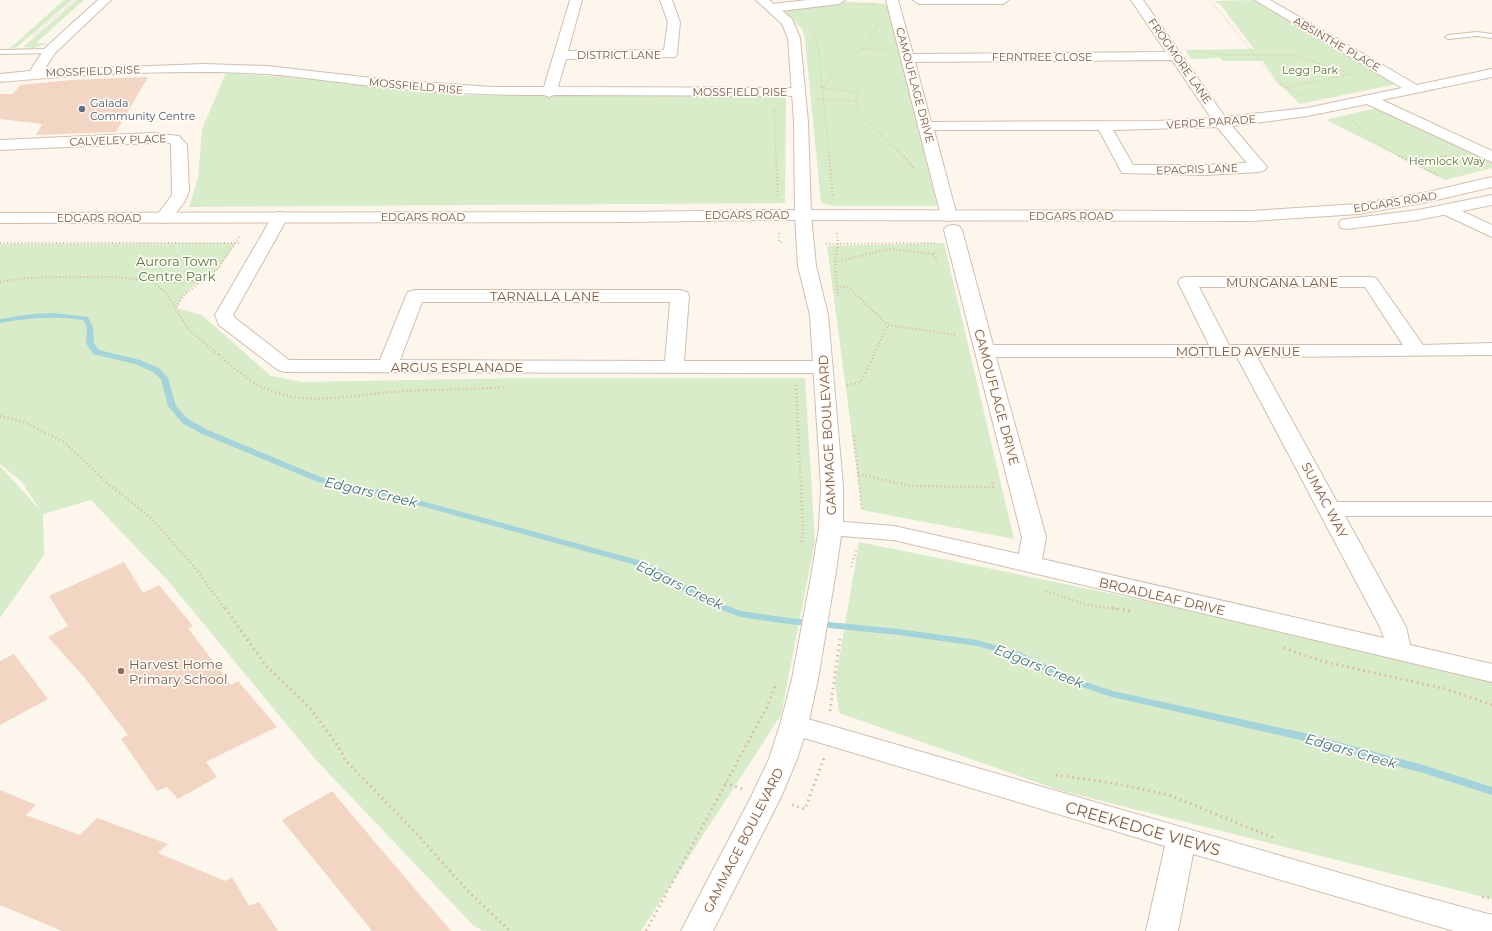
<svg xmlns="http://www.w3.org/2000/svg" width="1492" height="931" viewBox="0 0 1492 931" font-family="Montserrat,sans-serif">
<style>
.green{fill:#d8ecc9}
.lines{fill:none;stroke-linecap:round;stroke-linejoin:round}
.stream{fill:#a5d3da;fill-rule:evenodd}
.building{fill:#f3d5c3}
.service-casing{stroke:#d1beb0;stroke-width:2}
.minor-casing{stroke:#d1beb0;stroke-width:2}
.tertiary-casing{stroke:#d1beb0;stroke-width:2}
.secondary-casing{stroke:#d6c0b0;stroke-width:2}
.path-far3{stroke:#d9b8a5;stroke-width:1.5;stroke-dasharray:0.5 2;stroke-linecap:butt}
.path-far2{stroke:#d9b8a5;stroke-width:2;stroke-dasharray:1 2.5;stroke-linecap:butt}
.path-far1{stroke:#d9b8a5;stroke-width:2.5;stroke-dasharray:1 3;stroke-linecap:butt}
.path{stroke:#d9b8a5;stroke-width:3;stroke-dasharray:1.5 4;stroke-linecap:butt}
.service{fill:#fff;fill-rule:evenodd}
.minor{fill:#fff;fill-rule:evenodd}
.tertiary{fill:#fff;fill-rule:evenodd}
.secondary{fill:#fff;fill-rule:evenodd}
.service-dot{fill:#5c6f8a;stroke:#fffaf3;stroke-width:1.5}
.education-dot{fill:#8d6e63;stroke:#fffaf3;stroke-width:1.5}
.labels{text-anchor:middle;stroke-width:3.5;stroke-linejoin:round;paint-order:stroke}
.far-street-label{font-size:11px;fill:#7a5c4d;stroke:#fffaf3}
.far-park-label{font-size:11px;fill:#537a41;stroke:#fffaf3}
.far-service-label{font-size:11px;fill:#4e5e75;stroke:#fffaf3;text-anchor:start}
.park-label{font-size:13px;fill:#537a41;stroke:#fffaf3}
.street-label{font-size:13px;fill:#7a5c4d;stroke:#fffaf3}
.education-label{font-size:13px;fill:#785e54;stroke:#fffaf3;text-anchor:start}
.water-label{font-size:14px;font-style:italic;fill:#437c86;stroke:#fffaf3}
.near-street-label{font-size:16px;fill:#7a5c4d;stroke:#fffaf3}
</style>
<rect width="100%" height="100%" fill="#fdf6ec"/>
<!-- green -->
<g class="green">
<polygon points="64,0 72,0 17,47 9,49"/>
<polygon points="77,0 84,0 36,43 48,43 34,48 23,47"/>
<polygon points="1254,0 1397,84 1300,104 1278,83 1263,61 1223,61 1220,58 1191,59 1185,50 1254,49 1221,5 1214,1"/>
<polygon points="844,2 878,3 888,5 937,206 834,206 821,203 805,39 802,29 786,12 790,8"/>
<polygon points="226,73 327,80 392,89 456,95 786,97 785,203 189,207 198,178 202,129"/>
<polygon points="1376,108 1492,163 1492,168 1445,180 1326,120"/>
<polygon points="236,243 218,269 193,286 184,295 176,308 202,315 271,376 302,382 524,378 805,378 815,541 781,715 641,931 483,931 473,925 316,760 169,582 91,500 43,514 44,555 0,618 0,466 41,511 21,481 0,464 0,244"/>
<polygon points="944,243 1014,539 862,510 827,246"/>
<path d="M 859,542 C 1071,584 1282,629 1492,681 L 1492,899 L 1062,791 L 839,713 L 835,683 Z"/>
</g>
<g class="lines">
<!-- stream -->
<path class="stream" d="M 54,313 L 88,317 L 93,327 L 94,343 L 99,350 L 140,360 L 159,368 L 168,378 L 176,406 L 188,419 L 208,430 L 323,478 L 385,491 L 638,560 L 662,570 L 707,598 L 741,611 L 789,618 L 899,629 L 977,640 L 1019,652 L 1079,680 L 1113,691 L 1309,734 L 1423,765 L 1492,787 L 1492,795 L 1423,773 L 1309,742 L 1112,697 L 1073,684 L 1013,656 L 977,646 L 899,635 L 789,624 L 740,617 L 701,602 L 656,574 L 632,564 L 381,495 L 318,482 L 202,434 L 182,423 L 168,406 L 161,379 L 153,372 L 135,364 L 93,354 L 86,343 L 87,327 L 83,320 C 55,316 28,318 0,323 L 0,319 L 32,314 Z"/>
</g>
<!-- building -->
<g class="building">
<polygon points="148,77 116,132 36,135 42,124 0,119 0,94 13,94 20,85 71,80"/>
<polygon points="124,562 143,593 159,585 193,626 188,628 231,685 238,681 277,727 206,762 217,777 178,799 167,787 157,791 121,739 128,735 84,677 48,637 68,626 49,596"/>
<polygon points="14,654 48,699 0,725 0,661"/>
<polygon points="0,790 36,805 26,815 80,835 97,818 168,844 158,853 225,881 232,877 249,906 259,902 278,931 62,931 0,905"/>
<polygon points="332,791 385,854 451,931 372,931 282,820"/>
</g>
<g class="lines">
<defs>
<g id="service">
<polygon points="1477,32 1492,34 1492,38 1477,36 1448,39 1445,37 1448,35"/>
<polygon points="0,50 50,49 53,51 50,53 0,54"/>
</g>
<g id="minor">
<path d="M 98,0 L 111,0 L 55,53 L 44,70 L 204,64 L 267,66 L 390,80 L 493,87 L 544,87 L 570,0 L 582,0 L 568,51 L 664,50 L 668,22 L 660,0 L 672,0 L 680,22 L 677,54 L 675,57 L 566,59 L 558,87 L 798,88 L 803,89 L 805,92 L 803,95 L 798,96 L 554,95 L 549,97 L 544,95 C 492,95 441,93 389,88 C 348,84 307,77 266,74 C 178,69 88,74 0,82 L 0,74 L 30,71 L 45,48 Z"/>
<polygon points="808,0 845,0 839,4 772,12 766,8 772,4"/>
<path d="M 886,0 L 898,0 L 913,54 L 1166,52 L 1131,0 L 1143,0 L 1225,117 L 1307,108 L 1402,88 L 1255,0 L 1270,0 L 1417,85 L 1492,69 L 1492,77 L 1382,100 L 1492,151 L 1492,162 L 1367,104 L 1307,116 L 1232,126 L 1267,167 L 1265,170 L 1259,172 L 1205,175 L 1122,173 L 1099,130 L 934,130 L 957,216 L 955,220 L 949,221 L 943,220 L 941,216 ZM 1172,60 L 1211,118 L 1157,121 L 931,122 L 915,62 ZM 1217,127 L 1247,163 L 1205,165 L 1133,165 L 1113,130 Z"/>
<polygon points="913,0 1009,0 1003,4 919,4"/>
<polygon points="153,133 179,136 187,145 189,191 185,201 169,222 163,223 157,222 155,218 172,195 171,145 170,143 153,143 0,150 0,140"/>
<polygon points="1449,205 1492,225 1492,237 1443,214 1441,210 1443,206"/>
<path d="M 280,212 L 286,213 L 288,217 L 233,315 L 235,318 L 289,360 L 380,360 L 406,296 L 408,292 L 415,290 L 680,290 L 687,292 L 689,296 L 684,361 L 823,361 L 830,363 L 833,367 L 830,371 L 823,373 L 285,372 L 278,370 L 219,325 L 215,315 L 272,217 L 274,213 ZM 422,302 L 670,302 L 665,361 L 400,360 Z"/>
<path d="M 953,225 L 959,226 L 962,230 L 993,345 L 1209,345 L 1178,282 L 1181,278 L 1187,277 L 1370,277 L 1376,278 L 1423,345 L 1492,343 L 1492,355 L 1257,357 L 1337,502 L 1492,502 L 1492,516 L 1345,516 L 1406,627 L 1410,645 L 1492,664 L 1492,682 L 894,540 L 841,536 L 836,571 L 833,577 L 824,579 L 815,577 L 812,571 L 819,528 L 823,523 L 831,521 L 894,526 L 1019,554 L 1022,537 L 944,230 L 947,226 ZM 1199,287 L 1365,287 L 1403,345 L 1229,345 ZM 996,357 L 1237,357 L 1380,627 L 1384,638 L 1042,559 L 1046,537 Z"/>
<polygon points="794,715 1399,890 1492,915 1492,931 1454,931 1193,854 1178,931 1146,931 1165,846 784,732 780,725 784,718"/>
</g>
<g id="tertiary">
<polygon points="756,0 769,0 792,19 800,38 808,122 811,215 816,266 828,315 843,487 843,528 839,533 831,535 823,533 819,528 821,487 810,315 798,266 795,215 794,122 788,38 782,24"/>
<polygon points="824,563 833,565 836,571 818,679 808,725 797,759 781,797 713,931 681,931 751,797 769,759 780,725 792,679 812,571 815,565"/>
</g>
<g id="secondary">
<polygon points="1492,177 1492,187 1428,202 1358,214 1251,221 766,220 631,222 0,223 0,213 631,212 766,210 1251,211 1358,204 1428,192"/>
<polygon points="1492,195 1492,205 1418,220 1347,229 1341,228 1339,224 1341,220 1347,219 1418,210"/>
</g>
</defs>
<!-- service casing -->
<use href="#service" class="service-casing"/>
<!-- minor casing -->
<use href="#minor" class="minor-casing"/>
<!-- tertiary casing -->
<use href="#tertiary" class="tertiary-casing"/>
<!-- secondary casing -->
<use href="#secondary" class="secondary-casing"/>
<!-- path-far3 -->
<g class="path-far3">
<polyline points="1210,0 1278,83 1301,95"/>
<polyline points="855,4 874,4"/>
<polyline points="813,31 819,51 829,157"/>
<polyline points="34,35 75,0"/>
<polyline points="863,49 886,50"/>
<polyline points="1196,51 1223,55 1292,55 1346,72"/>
<polyline points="1287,87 1353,74"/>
<polyline points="821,88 867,43 878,24"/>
<polyline points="818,99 856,101 858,92 821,88"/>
<polyline points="856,101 858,112 904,157"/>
<polyline points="774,109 776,157"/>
<polyline points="1352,120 1369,138 1401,157"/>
<polyline points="1440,157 1446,156"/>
</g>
<!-- path-far2 -->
<g class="path-far2">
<polyline points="776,156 778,196"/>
<polyline points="829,156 833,197"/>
<polyline points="904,156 914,169"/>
<polyline points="1399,156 1439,176"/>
<polyline points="1414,162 1446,156"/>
<polyline points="779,233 779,242 783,242"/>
<polyline points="837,233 838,244 835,262 838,296"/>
<polyline points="0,243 241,243"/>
<polyline points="826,244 935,243"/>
<polyline points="933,254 937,263"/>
<polyline points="835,262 889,249 933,254 936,251"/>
<polyline points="203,280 218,269 240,235"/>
<polyline points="0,282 23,278 61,277 113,277 174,283 203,280 184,295 176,308"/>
<polyline points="153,282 166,293 188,329 220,356"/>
<polyline points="837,286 848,287 888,325 957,335"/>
<polyline points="873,356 888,325"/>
</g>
<!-- path-far1 -->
<g class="path-far1">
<path d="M 219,355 C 235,369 253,385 274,392 C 312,405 352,395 391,392 C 429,389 468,390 506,387"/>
<polyline points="796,385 803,531 801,544"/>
<polyline points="847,385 861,382 874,355"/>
<polyline points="0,416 24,422 64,442 105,481 151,518 197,570 225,609"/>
<polyline points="854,436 862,510"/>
<polyline points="858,474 910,486 993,487 992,479"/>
<polyline points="851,567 856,551"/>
<polyline points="1046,591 1087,605 1119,609"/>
</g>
<!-- path -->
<g class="path">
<polyline points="225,608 266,666 310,708 338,746 346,761 415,832 467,890 510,931"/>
<polyline points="1112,608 1130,611"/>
<polyline points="1284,648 1321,661 1446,689 1492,705"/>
<polyline points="830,711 840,639"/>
<polyline points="1056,775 1118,784 1169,795 1274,838"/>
<polyline points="725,783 742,789"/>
<polyline points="792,805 805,809 824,758"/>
<polyline points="1482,897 1492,898"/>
<polyline points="646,931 767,707 775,686"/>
</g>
<!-- service -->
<use href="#service" class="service"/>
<!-- minor -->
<use href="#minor" class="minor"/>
<!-- tertiary -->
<use href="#tertiary" class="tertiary"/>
<!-- secondary -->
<use href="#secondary" class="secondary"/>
</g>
<!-- markers -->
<circle class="service-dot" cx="82" cy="109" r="4"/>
<circle class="education-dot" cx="121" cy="671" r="4"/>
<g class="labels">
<!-- far-street labels -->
<g class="far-street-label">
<text transform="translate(1337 44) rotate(30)" y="4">ABSINTHE PLACE</text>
<text x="619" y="59">DISTRICT LANE</text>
<text x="1042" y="61">FERNTREE CLOSE</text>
<text transform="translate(1180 61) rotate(55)" y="4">FROGMORE LANE</text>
<text transform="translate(93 71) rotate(-2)" y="4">MOSSFIELD RISE</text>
<text transform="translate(915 85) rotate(75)" y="4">CAMOUFLAGE DRIVE</text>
<text transform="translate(416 86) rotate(5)" y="4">MOSSFIELD RISE</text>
<text x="740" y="96">MOSSFIELD RISE</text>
<text transform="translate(1211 122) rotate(-4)" y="4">VERDE PARADE</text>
<text transform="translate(118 140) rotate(-2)" y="4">CALVELEY PLACE</text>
<text transform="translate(1197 169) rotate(-2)" y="4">EPACRIS LANE</text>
<text transform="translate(1395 202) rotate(-9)" y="4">EDGARS ROAD</text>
<text x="747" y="219">EDGARS ROAD</text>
<text x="1071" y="220">EDGARS ROAD</text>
<text x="423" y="221">EDGARS ROAD</text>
<text x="99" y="222">EDGARS ROAD</text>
</g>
<!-- far-park labels -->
<g class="far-park-label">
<text x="1310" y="74">Legg Park</text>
<text x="1447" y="165">Hemlock Way</text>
</g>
<!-- far-service labels -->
<g class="far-service-label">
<text x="90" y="107">Galada<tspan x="90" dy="13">Community Centre</tspan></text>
</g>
<!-- park labels -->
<g class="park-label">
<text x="177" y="266">Aurora Town<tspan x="177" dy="15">Centre Park</tspan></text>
</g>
<!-- street labels -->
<g class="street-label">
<text x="1282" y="287">MUNGANA LANE</text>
<text x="545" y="301">TARNALLA LANE</text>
<text x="1238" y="356">MOTTLED AVENUE</text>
<text x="457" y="372">ARGUS ESPLANADE</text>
<text transform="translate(997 397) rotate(75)" y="5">CAMOUFLAGE DRIVE</text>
<text transform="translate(827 435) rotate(-93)" y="5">GAMMAGE BOULEVARD</text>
<text transform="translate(1325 500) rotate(62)" y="5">SUMAC WAY</text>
<text transform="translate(1162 596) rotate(13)" y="5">BROADLEAF DRIVE</text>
<text transform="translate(743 840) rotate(-63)" y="5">GAMMAGE BOULEVARD</text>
</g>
<!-- education labels -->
<g class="education-label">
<text x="129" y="669">Harvest Home<tspan x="129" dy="15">Primary School</tspan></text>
</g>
<!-- water labels -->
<g class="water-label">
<text transform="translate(371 492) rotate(13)" y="5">Edgars Creek</text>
<text transform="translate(680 585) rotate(26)" y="5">Edgars Creek</text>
<text transform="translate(1039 666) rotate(22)" y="5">Edgars Creek</text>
<text transform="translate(1351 751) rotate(16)" y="5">Edgars Creek</text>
</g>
<!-- near-street labels -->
<g class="near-street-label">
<text transform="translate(1143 828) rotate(16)" y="6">CREEKEDGE VIEWS</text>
</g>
</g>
</svg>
